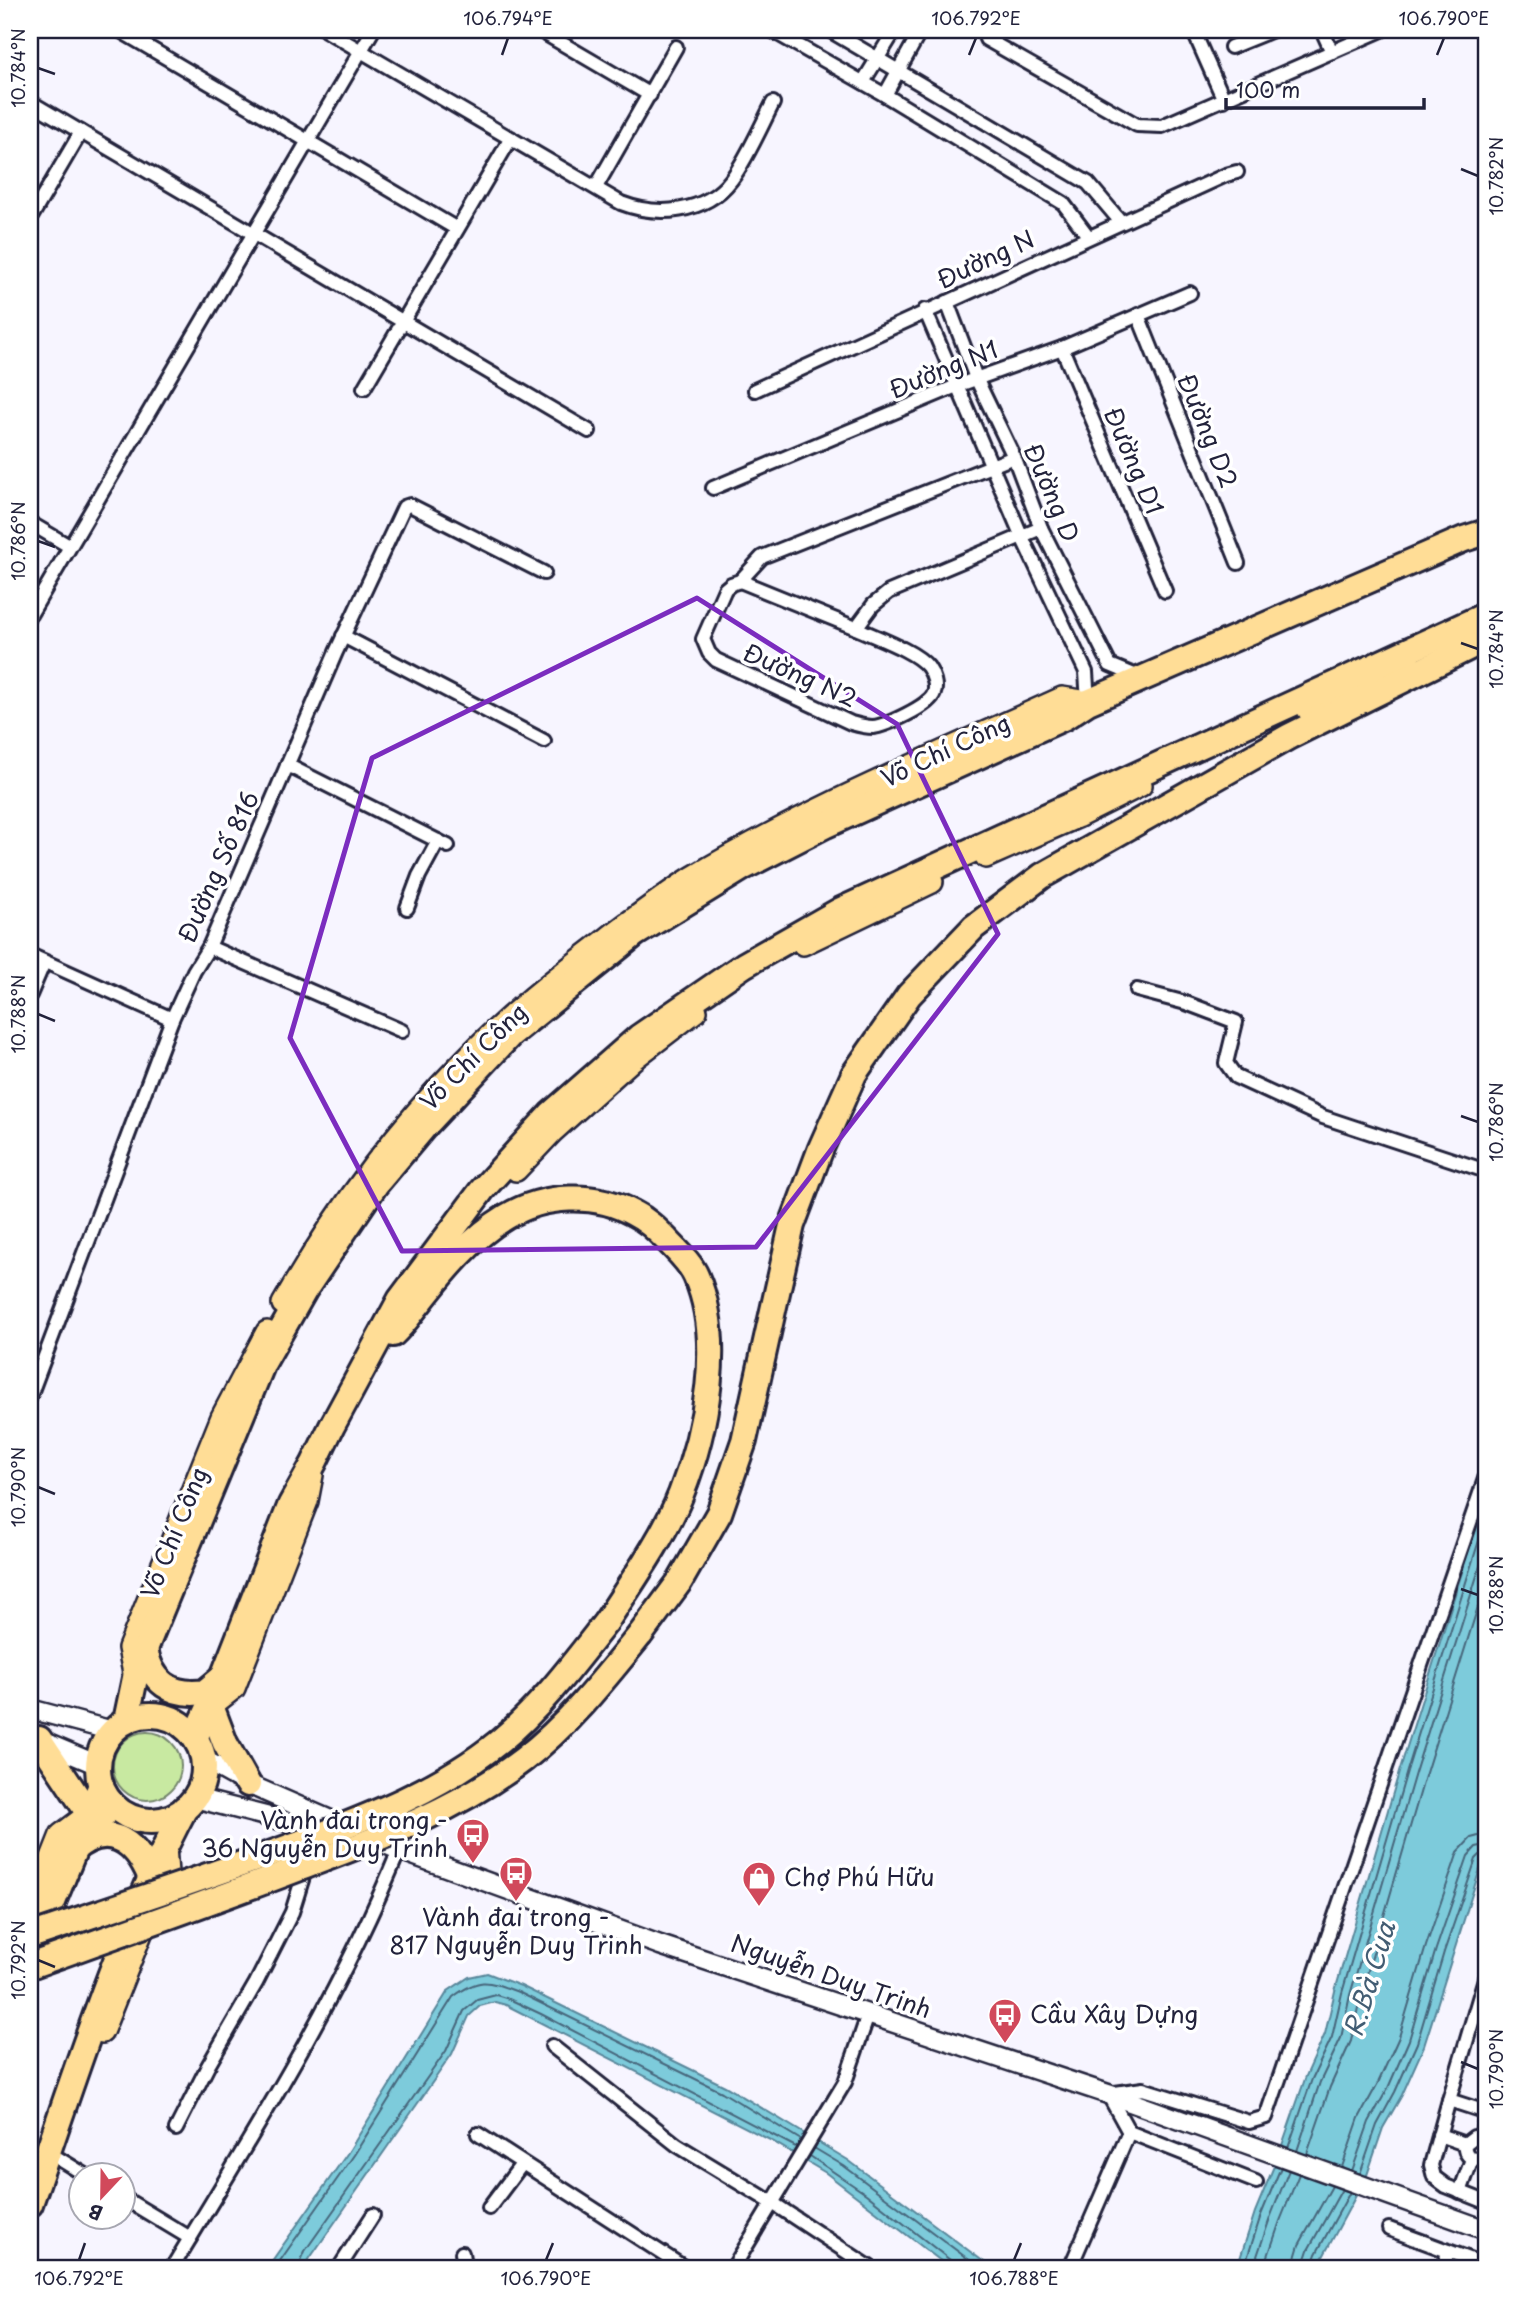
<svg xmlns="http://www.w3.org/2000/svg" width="1516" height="2298" viewBox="0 0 1516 2298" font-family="'Playpen Sans',sans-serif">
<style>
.green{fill:#c8e9a1;stroke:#75866e;stroke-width:2}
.water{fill:#7dcbdb;stroke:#59879b;stroke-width:2}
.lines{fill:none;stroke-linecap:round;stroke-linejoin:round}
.shore{stroke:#46667b;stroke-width:2}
.street-casing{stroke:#22223b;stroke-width:18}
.secondary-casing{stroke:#22223b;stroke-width:23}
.primary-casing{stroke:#22223b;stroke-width:26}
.highway-casing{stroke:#22223b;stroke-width:30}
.street{stroke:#fff;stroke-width:12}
.secondary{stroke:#fff;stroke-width:18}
.primary{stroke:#ffdd96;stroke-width:21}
.highway{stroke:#ffdd96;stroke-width:24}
.highway-bridge-casing{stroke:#22223b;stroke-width:30;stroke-linecap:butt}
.highway-bridge{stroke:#ffdd96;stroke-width:24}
.marked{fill:none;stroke:#7b2cbf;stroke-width:5;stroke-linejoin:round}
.ticks{fill:none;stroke:#22223b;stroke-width:2.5}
.labels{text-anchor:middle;stroke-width:7;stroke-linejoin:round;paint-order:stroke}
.street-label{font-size:24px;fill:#22223b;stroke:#fff}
.poi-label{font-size:24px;fill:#22223b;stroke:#fff;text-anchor:start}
.water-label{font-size:26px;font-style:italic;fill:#425d73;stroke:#fff}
.neatline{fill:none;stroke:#22223b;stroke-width:2.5}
.ticks-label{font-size:18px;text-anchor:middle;fill:#22223b}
</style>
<rect width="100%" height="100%" fill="#f7f5ff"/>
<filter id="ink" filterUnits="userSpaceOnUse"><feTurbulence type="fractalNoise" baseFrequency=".0143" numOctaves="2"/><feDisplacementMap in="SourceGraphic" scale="14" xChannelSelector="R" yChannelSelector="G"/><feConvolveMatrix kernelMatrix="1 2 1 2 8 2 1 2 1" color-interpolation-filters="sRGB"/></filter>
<g filter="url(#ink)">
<!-- green -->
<circle class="green" cx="147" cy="1766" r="34"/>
<!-- water -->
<g class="water">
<polygon points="1486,1496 1486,1850 1424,2046 1402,2095 1383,2128 1367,2175 1317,2268 1237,2268 1255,2212 1279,2154 1306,2076 1325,2034 1335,1991 1400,1769"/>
<polygon points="487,1973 521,1986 725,2086 848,2160 992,2268 950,2268 826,2173 772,2141 506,2005 495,2002 480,2006 469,2016 452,2054 303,2268 267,2268 349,2151 448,1991 469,1977"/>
</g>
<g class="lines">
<!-- shore -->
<g class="shore">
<polyline points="814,2148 844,2166 980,2268"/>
<polyline points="1288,2148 1312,2079 1332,2037 1342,1993 1407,1771 1486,1518"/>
<polyline points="1297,2151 1320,2082 1341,2038 1350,1995 1415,1773 1486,1547"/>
<polyline points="1307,2154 1330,2087 1351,2041 1360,1998 1425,1776 1486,1581"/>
<polyline points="810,2156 866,2194 950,2260 953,2268"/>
<polyline points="1342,2167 1359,2118 1378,2083 1399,2037 1426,1946 1458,1852 1471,1838 1486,1834"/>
<polyline points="1352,2171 1369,2122 1388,2088 1409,2040 1436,1949 1468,1856 1476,1847 1486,1845"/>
<polyline points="1360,2174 1377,2125 1395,2092 1417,2043 1444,1952 1476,1859 1480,1855 1486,1854"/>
<path d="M 275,2268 L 354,2155 L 453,1997 C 481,1976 488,1981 518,1992 L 722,2092 L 801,2140"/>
<polyline points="298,2268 305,2251 446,2051 464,2011 477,2000 496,1995 509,1999 541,2014 796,2147"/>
<polyline points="1244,2268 1261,2215 1281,2167"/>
<polyline points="1253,2268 1270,2218 1289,2170"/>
<polyline points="1264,2268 1280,2221 1299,2174"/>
<polyline points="1292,2268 1299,2245 1332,2186"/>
<polyline points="1302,2268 1308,2250 1342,2189"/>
<polyline points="1311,2268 1316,2254 1350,2192"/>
</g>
<defs>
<g id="street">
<polyline points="119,30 457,229"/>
<path d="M 325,30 L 621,203 C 657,217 705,214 731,180 C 747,159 761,126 773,103"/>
<polyline points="539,30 650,95"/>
<polyline points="771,30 885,95 1063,203 1088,236"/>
<polyline points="829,30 1088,183 1121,222"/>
<polyline points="1193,30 1224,100"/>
<polyline points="1322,30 1332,52"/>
<polyline points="986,39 1137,125 1162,126 1382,30"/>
<polyline points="1231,47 1273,30"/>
<polyline points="863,82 895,30"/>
<polyline points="885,95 921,30"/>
<polyline points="30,102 589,431"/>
<polyline points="596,187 676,47"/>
<polyline points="30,219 81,132"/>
<polyline points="947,302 976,378 1014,457 1041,528 1110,665 1139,677"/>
<polyline points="925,310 1022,537 1086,672 1088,702"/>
<polyline points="1138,315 1238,563"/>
<polyline points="1062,348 1165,591"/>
<polyline points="364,388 511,138"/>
<polyline points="755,390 1226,175 1237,172"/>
<path d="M 1014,457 L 762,557 L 740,581 L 731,584 L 725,589 L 703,639 L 709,653 L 716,660 L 851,723 C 858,725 865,727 873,727 C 885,726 930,706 934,693 C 937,686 933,674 928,667 C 916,651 875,637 856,628 L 873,605 L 889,592 L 1041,528"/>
<polyline points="713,488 959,385 1062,348 1190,293"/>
<polyline points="30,523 69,546"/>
<polyline points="740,581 856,628"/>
<polyline points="30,615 373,30"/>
<polyline points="343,636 544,741"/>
<polyline points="287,765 448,846"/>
<polyline points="407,908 419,876 438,841"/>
<polyline points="209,947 402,1031"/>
<polyline points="30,955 172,1019"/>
<polyline points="1137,990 1186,1003 1236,1022 1226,1063 1236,1077 1323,1117 1486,1171"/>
<polyline points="30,995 44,962"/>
<polyline points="30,1396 172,1019 194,971 209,947 336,652 404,507 410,505 544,573"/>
<polyline points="1486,1975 1449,2100 1486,2112"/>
<polyline points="552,2046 677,2145 771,2202 871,2268"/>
<polyline points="1449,2100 1431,2165 1434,2177 1446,2186 1486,2202"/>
<polyline points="176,2129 208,2066 256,1983 292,1912 306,1867"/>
<polyline points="478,2134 685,2268"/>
<polyline points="1439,2135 1465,2144"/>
<path d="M 1480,2138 L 1474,2137 L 1465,2144 C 1463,2159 1480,2165 1486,2150"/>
<polyline points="1480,2138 1486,2119"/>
<polyline points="48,2152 87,2176"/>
<polyline points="1256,2182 1129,2132 1108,2094 1143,2089 1249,2122 1266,2117 1486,1476"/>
<polyline points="1460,2192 1472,2159"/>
<polyline points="122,2197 190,2238"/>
<polyline points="489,2208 522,2164"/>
<polyline points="1389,2229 1486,2265"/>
<polyline points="462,2253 464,2265 469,2268"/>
<path d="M 172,2268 C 254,2132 339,1998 399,1850"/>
<polyline points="339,2268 373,2215"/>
<polyline points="733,2268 845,2082 868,2015"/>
<polyline points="1070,2268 1129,2132"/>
<polyline points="1444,2268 1448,2251"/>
</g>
<g id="secondary">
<polyline points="30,1709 113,1731"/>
<polyline points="39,1740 98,1765"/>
<polyline points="203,1759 248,1784 399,1850 660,1945 1108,2094 1486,2230"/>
<polyline points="195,1798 328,1832"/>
</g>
<g id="primary">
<polyline points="1308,710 1409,664"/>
<polyline points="986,857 1077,817 1141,785"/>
<polyline points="803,944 932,882"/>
<polyline points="516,1170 552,1132 632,1060 696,1011"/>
<path d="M 283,1304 C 332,1218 394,1132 463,1062 C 507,1016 558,976 608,938 C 635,918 662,897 690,879 C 808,808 937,755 1062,698 L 1088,702"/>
<polyline points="135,1678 129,1648 222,1417 267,1332"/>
<polyline points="211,1706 234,1688 307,1501 312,1475"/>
<polyline points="30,1913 61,1835 89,1814"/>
<polyline points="102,2032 152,1906 167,1873 165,1847"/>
</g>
<g id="highway">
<path d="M 393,1334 C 404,1324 411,1313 420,1302 C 445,1270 471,1238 506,1217 C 544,1194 595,1192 633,1213 C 647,1220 655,1228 666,1239 C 676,1250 690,1262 696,1276 C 724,1340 706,1431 681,1494 C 664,1537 631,1583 606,1622"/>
<polyline points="640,1635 680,1581 719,1513 744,1441 792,1225 821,1148 854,1074 909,995 974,927 1042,876 1290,736 1486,639"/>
<path d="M 145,1649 C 151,1682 171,1697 205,1692 L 223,1677"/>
<polyline points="211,1706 225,1743 248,1784"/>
<circle cx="151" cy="1768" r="53"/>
<polyline points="126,1721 135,1678 145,1649 263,1363 304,1291 376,1184 424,1127 510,1035 635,934 744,867 826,825 1065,717 1088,702 1464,539 1486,532"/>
<polyline points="195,1738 223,1677 291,1504 314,1463 332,1426 400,1300 482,1190 551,1114 639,1037 744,965 839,911 1486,615"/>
<polyline points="39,1739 89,1814 102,1817"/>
<path d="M 73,1850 C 107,1821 135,1840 150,1876"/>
<polyline points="30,1958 101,1785"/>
<path d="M 30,2204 C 77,2070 118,1934 185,1808"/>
</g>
</defs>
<!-- street casing -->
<use href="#street" class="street-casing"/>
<!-- secondary casing -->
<use href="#secondary" class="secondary-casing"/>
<!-- primary casing -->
<use href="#primary" class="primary-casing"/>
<!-- highway casing -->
<use href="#highway" class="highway-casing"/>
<!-- street -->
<use href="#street" class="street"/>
<!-- secondary -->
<use href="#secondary" class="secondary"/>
<!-- primary -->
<use href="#primary" class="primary"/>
<!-- highway -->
<use href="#highway" class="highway"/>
<defs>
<g id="highway-bridge">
<path d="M 30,1936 C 119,1906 208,1877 297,1844 C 368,1817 440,1790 500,1741 C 541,1707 573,1664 606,1622"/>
<path d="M 30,1966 C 120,1934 211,1902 300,1868 C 380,1838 456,1811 524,1759 C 569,1724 605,1678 640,1635"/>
</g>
</defs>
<!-- highway-bridge casing -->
<use href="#highway-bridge" class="highway-bridge-casing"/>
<!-- highway-bridge -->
<use href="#highway-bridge" class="highway-bridge"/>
</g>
</g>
<!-- marked area -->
<path class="marked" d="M 697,598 L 897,724 L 998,934 L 756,1247 L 402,1251 L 290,1038 L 372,758 Z"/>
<!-- ticks -->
<path class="ticks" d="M 502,55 L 508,38M 969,55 L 976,38M 1437,55 L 1444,38M 38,68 L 55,74M 1461,169 L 1478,176M 38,541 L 55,547M 1461,643 L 1478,649M 38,1014 L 55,1021M 1461,1116 L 1478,1122M 38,1487 L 55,1494M 1461,1589 L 1478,1595M 38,1960 L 55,1967M 1461,2062 L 1478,2069M 79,2260 L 85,2243M 546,2260 L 553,2243M 1014,2260 L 1021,2243"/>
<!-- icons -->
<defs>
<symbol id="bus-pin" viewBox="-11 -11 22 30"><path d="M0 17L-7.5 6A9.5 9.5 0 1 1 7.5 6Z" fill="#d1495b" stroke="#fff"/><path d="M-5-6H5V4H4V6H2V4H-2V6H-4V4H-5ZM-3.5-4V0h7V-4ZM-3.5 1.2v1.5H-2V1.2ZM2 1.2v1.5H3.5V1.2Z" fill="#fff"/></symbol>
<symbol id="shop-pin" viewBox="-11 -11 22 30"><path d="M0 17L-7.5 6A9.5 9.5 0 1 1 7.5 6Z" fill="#d1495b" stroke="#fff"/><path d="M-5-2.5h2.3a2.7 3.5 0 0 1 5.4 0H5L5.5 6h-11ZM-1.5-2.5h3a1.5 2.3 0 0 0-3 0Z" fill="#fff"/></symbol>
</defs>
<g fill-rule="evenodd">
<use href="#bus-pin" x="454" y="1816" width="38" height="52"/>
<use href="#bus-pin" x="497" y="1854" width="38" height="52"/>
<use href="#shop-pin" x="740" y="1859" width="38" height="52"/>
<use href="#bus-pin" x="986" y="1996" width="38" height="52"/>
</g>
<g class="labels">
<!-- street labels -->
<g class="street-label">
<text transform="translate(986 260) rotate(-25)" y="8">Đường N</text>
<text transform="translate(944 370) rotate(-22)" y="8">Đường N1</text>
<text transform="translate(1207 431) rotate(68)" y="8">Đường D2</text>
<text transform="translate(1133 461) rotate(67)" y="8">Đường D1</text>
<text transform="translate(1051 493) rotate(67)" y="8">Đường D</text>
<text transform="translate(800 676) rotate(24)" y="8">Đường N2</text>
<text transform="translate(946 751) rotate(-25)" y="8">Võ Chí Công</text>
<text transform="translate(219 867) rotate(-66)" y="8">Đường Số 816</text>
<text transform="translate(474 1057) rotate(-45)" y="8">Võ Chí Công</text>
<text transform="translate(175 1533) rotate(-68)" y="8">Võ Chí Công</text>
<text transform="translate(831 1977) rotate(19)" y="8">Nguyễn Duy Trinh</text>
</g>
<!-- poi labels -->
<g class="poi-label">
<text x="448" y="1829" text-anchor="end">Vành đai trong -<tspan x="448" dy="28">36 Nguyễn Duy Trinh</tspan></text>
<text x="784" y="1886">Chợ Phú Hữu</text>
<text x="516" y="1926" text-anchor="middle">Vành đai trong -<tspan x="516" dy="28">817 Nguyễn Duy Trinh</tspan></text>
<text x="1030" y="2023">Cầu Xây Dựng</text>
</g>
<!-- water labels -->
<g class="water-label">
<text transform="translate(1370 1979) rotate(-73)" y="9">R.Bà Cua</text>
</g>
</g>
<!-- margin -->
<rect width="1516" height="2298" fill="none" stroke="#fff" stroke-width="77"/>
<!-- north arrow -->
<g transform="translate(102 2196) rotate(202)"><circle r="33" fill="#ffffff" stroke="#a7a7b1" stroke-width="2"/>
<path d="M0-5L12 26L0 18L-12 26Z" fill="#d1495b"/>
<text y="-10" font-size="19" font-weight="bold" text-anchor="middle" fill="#22223b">B</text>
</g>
<!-- scale -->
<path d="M1226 98v10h198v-10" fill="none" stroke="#22223b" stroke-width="3.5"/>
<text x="1236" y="98" font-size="21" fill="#22223b" stroke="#ffffff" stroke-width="5" paint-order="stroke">100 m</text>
<rect x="38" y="38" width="1440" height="2222" class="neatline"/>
<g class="ticks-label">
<text x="508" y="25">106.794°E</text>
<text x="976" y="25">106.792°E</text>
<text x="1444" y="25">106.790°E</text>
<text transform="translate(19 68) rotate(-90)" y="6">10.784°N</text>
<text transform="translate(1497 176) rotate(-90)" y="6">10.782°N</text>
<text transform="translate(19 541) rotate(-90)" y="6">10.786°N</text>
<text transform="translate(1497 649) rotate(-90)" y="6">10.784°N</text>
<text transform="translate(19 1014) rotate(-90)" y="6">10.788°N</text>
<text transform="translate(1497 1122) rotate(-90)" y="6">10.786°N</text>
<text transform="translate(19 1487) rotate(-90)" y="6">10.790°N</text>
<text transform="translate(1497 1595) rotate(-90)" y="6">10.788°N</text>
<text transform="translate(19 1960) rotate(-90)" y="6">10.792°N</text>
<text transform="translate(1497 2069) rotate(-90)" y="6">10.790°N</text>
<text x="79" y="2285">106.792°E</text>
<text x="546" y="2285">106.790°E</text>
<text x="1014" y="2285">106.788°E</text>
</g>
</svg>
